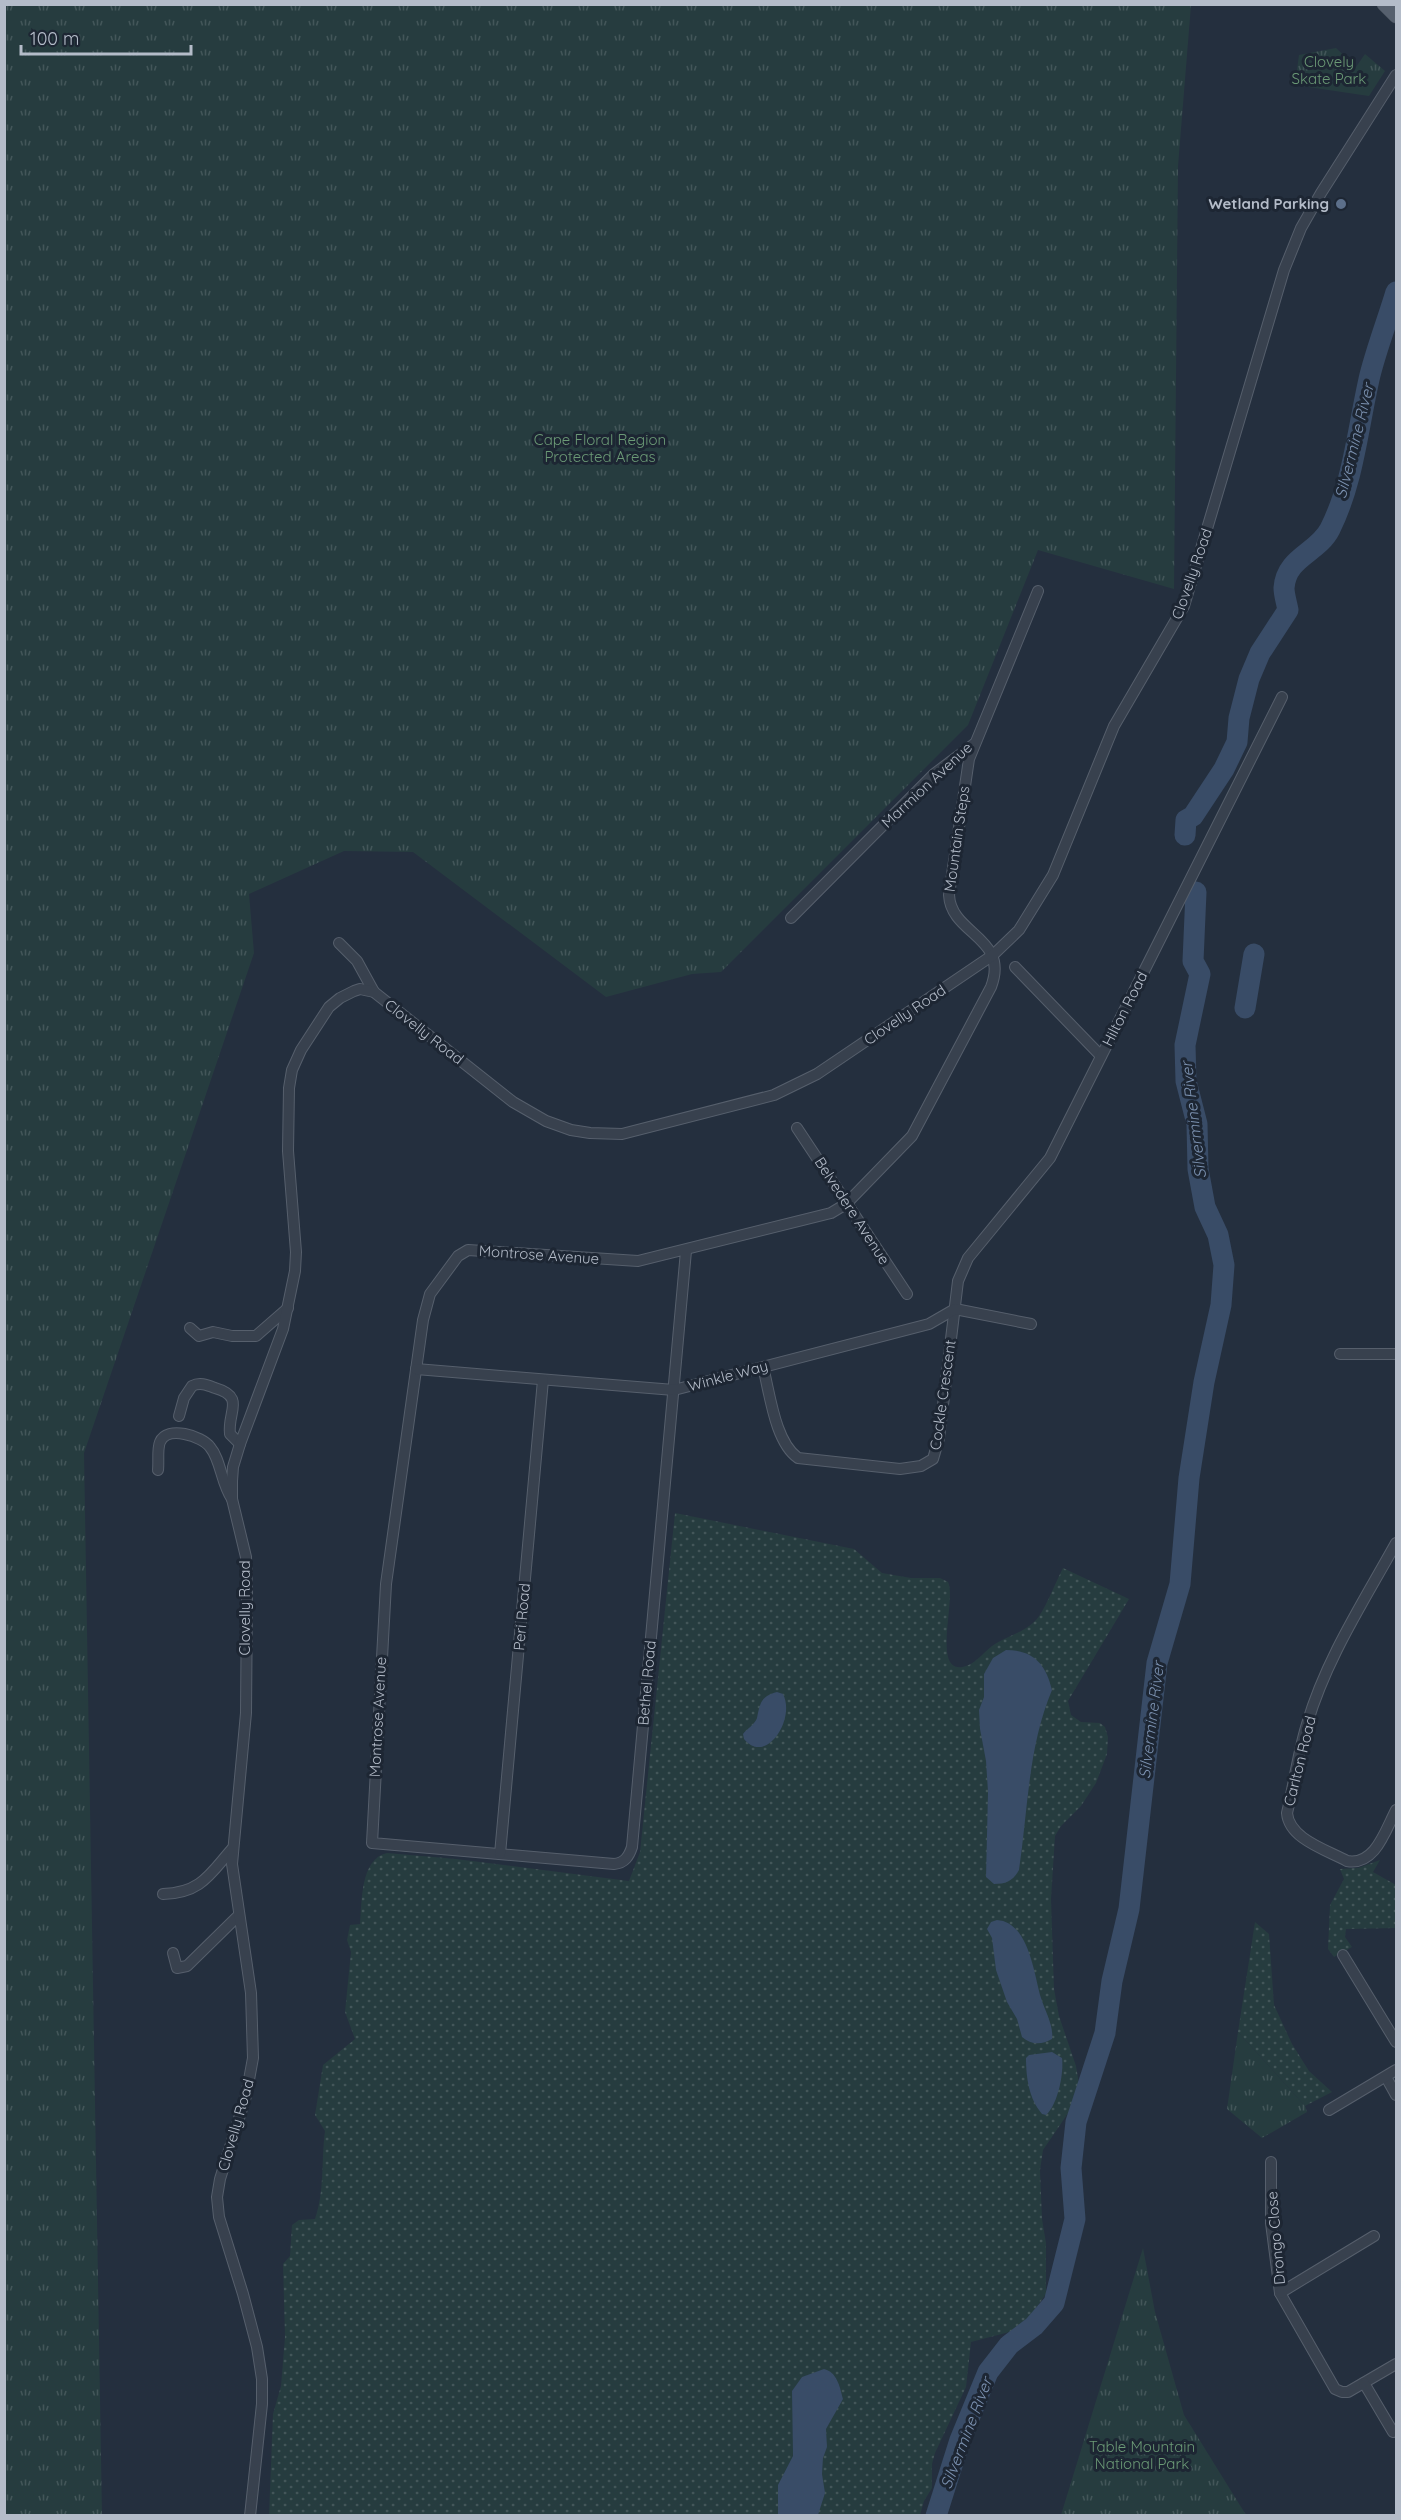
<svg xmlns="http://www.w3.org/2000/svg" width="1401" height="2520" viewBox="0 0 1401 2520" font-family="Quicksand,sans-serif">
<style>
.grass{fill:url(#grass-dots)}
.park{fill:url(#park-tufts)}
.water{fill:#394c67}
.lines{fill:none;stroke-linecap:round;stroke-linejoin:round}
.river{stroke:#394c67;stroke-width:21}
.minor-casing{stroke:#565f6c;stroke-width:12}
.major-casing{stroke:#414a57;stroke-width:15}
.minor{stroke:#38414e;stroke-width:10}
.major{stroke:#56606e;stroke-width:14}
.service-dot{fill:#5c6f8a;stroke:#1d2633;stroke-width:2}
.labels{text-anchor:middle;stroke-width:6;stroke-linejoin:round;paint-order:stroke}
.park-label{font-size:15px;fill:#6b9a76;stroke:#1d2633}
.poi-label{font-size:15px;font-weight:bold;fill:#b4bcc9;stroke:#1d2633;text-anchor:end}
.street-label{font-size:15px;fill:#b4bcc9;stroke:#1d2633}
.water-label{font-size:16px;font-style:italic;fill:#7c92b1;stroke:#1d2633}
</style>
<defs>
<pattern id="grass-dots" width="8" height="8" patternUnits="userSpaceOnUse" patternTransform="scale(1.5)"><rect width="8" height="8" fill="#263c3f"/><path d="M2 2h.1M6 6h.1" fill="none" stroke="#435659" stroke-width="1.8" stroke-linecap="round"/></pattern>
<pattern id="park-tufts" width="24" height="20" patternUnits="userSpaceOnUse" patternTransform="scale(1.5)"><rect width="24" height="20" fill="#263c3f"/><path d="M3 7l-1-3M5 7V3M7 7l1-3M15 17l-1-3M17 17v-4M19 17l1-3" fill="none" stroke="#435659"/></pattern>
</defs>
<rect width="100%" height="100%" fill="#242f3e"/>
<!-- grass -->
<g class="grass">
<path d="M 675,1513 L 854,1549 L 882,1573 L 911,1578 L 940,1578 L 948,1582 C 957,1599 930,1678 966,1666 C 978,1662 985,1650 995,1644 C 1008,1636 1024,1632 1035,1621 C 1044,1613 1056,1581 1063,1568 L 1129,1599 L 1068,1701 L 1071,1715 L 1081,1722 L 1100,1723 L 1105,1727 L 1108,1737 L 1107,1754 L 1096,1783 L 1081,1806 L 1061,1826 L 1055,1836 L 1051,1899 L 1054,1989 L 1059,2016 L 1076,2066 L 1080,2090 L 1077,2100 L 1043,2150 L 1040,2170 L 1042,2219 L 1046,2243 L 1046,2294 L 1026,2322 L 1017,2330 L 971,2342 L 966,2387 L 935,2453 L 932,2464 L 932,2488 L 924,2501 L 920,2515 L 269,2516 L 273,2414 L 281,2386 L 285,2337 L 283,2264 L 290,2256 L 292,2225 L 299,2220 L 315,2219 C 325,2190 321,2161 325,2131 L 315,2115 L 323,2065 L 355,2039 L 345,2012 L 351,1952 L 347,1940 L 350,1925 L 360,1924 C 362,1902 360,1859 387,1853 L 456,1859 L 629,1881 L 640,1852 Z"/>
<polygon points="1380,1860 1373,1872 1396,1885 1396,1928 1346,1929 1345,1937 1352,1947 1334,1957 1328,1949 1330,1905 1344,1879 1340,1869 1358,1868"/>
<polygon points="1255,1922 1269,1934 1274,2005 1292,2044 1309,2071 1332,2092 1305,2106 1238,2032"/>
</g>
<!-- park -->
<g class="park">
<polygon points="5,4 1191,5 1178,166 1174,589 1038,550 968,725 721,972 692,974 606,997 413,852 344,851 249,894 254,953 84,1453 102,2516 4,2515"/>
<polygon points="1336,48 1356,67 1365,54 1385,71 1369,96 1295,85 1299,55"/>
<polygon points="1238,2032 1305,2106 1307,2112 1262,2138 1227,2109"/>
<polygon points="1143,2248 1155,2312 1184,2415 1246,2515 1061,2515"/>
</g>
<!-- water -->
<g class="water">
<path d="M 1006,1650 C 1033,1650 1046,1664 1052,1690 C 1028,1747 1028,1810 1019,1870 C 1013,1881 1006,1884 994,1884 L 986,1877 L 988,1792 L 986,1761 L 980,1729 L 979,1710 L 984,1697 L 984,1674 L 993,1658 Z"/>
<path d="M 777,1692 L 783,1694 C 796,1719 766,1766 744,1739 L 743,1734 C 747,1729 755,1724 757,1718 C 760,1703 761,1696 777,1692 Z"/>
<path d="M 997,1920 C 1029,1922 1034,1975 1041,1998 C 1045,2011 1054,2026 1052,2039 C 1042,2045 1031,2045 1022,2037 L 1017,2019 L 1007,2002 L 996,1970 L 992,1938 L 987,1929 L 991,1922 Z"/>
<path d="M 1052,2052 L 1062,2058 C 1064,2073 1058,2104 1046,2115 L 1042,2114 C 1029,2099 1026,2078 1026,2058 L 1029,2055 Z"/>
<path d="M 824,2369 C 837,2372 840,2387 843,2399 L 826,2429 L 827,2447 L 823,2458 L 822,2474 L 825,2493 L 818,2515 L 778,2515 L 778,2485 L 793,2456 L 792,2391 L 802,2377 Z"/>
</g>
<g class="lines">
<!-- river -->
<g class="river">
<path d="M 1185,835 L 1186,820 L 1193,816 L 1224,769 L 1237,742 L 1239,718 L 1249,679 L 1260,653 L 1288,610 C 1287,604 1284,595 1284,588 C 1286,557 1318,553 1330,529 C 1354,481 1358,426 1370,375 C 1377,347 1388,319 1396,292"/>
<polyline points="1245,1008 1254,954"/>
<polyline points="936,2516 960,2440 988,2372 1009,2345 1034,2326 1054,2303 1075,2219 1071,2168 1076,2122 1105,2033 1112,1981 1129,1909 1157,1663 1180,1584 1189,1478 1204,1382 1221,1305 1224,1265 1218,1235 1205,1207 1198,1169 1197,1124 1186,1081 1185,1045 1200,974 1193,961 1196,892"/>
</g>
<defs>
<g id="minor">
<polyline points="791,918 934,774 974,744"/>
<polyline points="339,943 357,961 374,992"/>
<polyline points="1015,967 1101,1056"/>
<polyline points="797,1128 907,1294"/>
<path d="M 686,1251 L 632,1847 C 629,1856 625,1863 614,1864 L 372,1843 L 386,1584 L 423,1320 L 430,1294 L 458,1256 L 468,1250 L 638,1261 L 831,1213 L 846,1204 L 912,1136 L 991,987 C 1010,937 951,935 949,895 L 969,759 L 1038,591"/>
<polyline points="190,1328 199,1336 213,1332 232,1336 256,1336 288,1308"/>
<polyline points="1340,1354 1396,1354"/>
<path d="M 763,1367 C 770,1394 775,1442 798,1458 L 900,1469 L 921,1466 L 933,1459 L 939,1438 L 958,1281 L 968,1258 L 1050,1158 L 1282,697"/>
<polyline points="416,1369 674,1390 929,1324 955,1309 1031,1324"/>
<path d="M 179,1416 L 184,1398 L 192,1386 C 200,1382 207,1385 215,1388 C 246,1397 227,1412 230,1434 L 240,1444"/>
<path d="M 158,1470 C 159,1462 157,1449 160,1442 C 167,1425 202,1436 210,1447 C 221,1460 221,1483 232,1499"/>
<path d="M 1396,1543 C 1364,1601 1326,1659 1307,1724 C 1298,1753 1294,1784 1287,1813 C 1289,1839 1327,1850 1347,1861 C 1375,1866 1385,1831 1396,1810"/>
<polyline points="500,1854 543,1380"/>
<path d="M 163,1894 C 201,1893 210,1874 232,1849"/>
<polyline points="173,1953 177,1968 187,1966 239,1915"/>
<polyline points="1343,1955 1396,2042"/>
<polyline points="1386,2077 1396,2095"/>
<polyline points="1329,2110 1396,2070"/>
<polyline points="1271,2162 1271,2223 1280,2293 1335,2389 1342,2392 1348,2392 1396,2364"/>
<polyline points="1280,2293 1374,2236"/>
<polyline points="1364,2383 1393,2432"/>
<polyline points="250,2516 262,2404 262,2379 257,2347 243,2294 219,2217 217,2197 220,2179 246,2096 253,2058 251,1993 232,1864 246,1713 247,1593 246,1557 232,1499 232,1481 233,1467 240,1444 283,1329 295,1271 296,1252 288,1151 289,1088 292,1070 301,1050 329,1007 340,998 354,991 360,989 374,992 513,1102 546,1121 571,1130 590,1133 622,1134 774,1095 817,1074 993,955 1019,930 1053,875 1114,726 1184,606 1284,270 1301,228 1321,193 1396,75"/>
</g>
<polyline id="major" points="1384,4 1396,16"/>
</defs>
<!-- minor casing -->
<use href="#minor" class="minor-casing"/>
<!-- major casing -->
<use href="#major" class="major-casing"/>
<!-- minor -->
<use href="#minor" class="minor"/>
<!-- major -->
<use href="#major" class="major"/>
</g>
<!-- markers -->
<circle class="service-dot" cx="1341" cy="204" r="6"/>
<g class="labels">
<!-- park labels -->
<g class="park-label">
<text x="1329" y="67">Clovely<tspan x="1329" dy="17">Skate Park</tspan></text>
<text x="600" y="445">Cape Floral Region<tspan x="600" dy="17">Protected Areas</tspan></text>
<text x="1142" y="2452">Table Mountain<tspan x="1142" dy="17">National Park</tspan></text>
</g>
<!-- poi labels -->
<g class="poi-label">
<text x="1329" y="209">Wetland Parking</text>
</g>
<!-- street labels -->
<g class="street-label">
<text transform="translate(1192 574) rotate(-71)" y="5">Clovelly Road</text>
<text transform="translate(927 785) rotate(-43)" y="5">Marmion Avenue</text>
<text transform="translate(957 839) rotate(-82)" y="5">Mountain Steps</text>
<text transform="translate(1125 1009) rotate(-63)" y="5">Hilton Road</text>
<text transform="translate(905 1015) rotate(-34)" y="5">Clovelly Road</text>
<text transform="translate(424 1032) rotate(38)" y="5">Clovelly Road</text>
<text transform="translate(852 1211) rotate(57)" y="5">Belvedere Avenue</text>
<text transform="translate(539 1255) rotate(4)" y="5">Montrose Avenue</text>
<text transform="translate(728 1376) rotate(-15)" y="5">Winkle Way</text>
<text transform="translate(943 1395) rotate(-82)" y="5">Cockle Crescent</text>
<text transform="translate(245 1608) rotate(-90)" y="5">Clovelly Road</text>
<text transform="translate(522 1617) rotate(-85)" y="5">Peri Road</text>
<text transform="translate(647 1683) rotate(-85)" y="5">Bethel Road</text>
<text transform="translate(378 1717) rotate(-87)" y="5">Montrose Avenue</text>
<text transform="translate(1300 1761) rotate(-76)" y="5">Carlton Road</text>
<text transform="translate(236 2125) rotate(-74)" y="5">Clovelly Road</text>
<text transform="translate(1276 2238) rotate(-95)" y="5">Drongo Close</text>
</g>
<!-- water labels -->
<g class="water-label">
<text transform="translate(1354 441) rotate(-76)" y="6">Silvermine River</text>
<text transform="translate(1193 1120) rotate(-97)" y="6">Silvermine River</text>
<text transform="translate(1151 1720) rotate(-83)" y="6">Silvermine River</text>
<text transform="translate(966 2433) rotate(-69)" y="6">Silvermine River</text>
</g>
</g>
<!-- border -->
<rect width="1401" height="2520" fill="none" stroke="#b4bcc9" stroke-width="12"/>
<!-- scale -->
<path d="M21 45v9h170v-9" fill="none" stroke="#b4bcc9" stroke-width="3"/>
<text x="30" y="45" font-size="18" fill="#b4bcc9" stroke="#1d2633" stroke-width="4.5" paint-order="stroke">100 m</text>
</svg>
